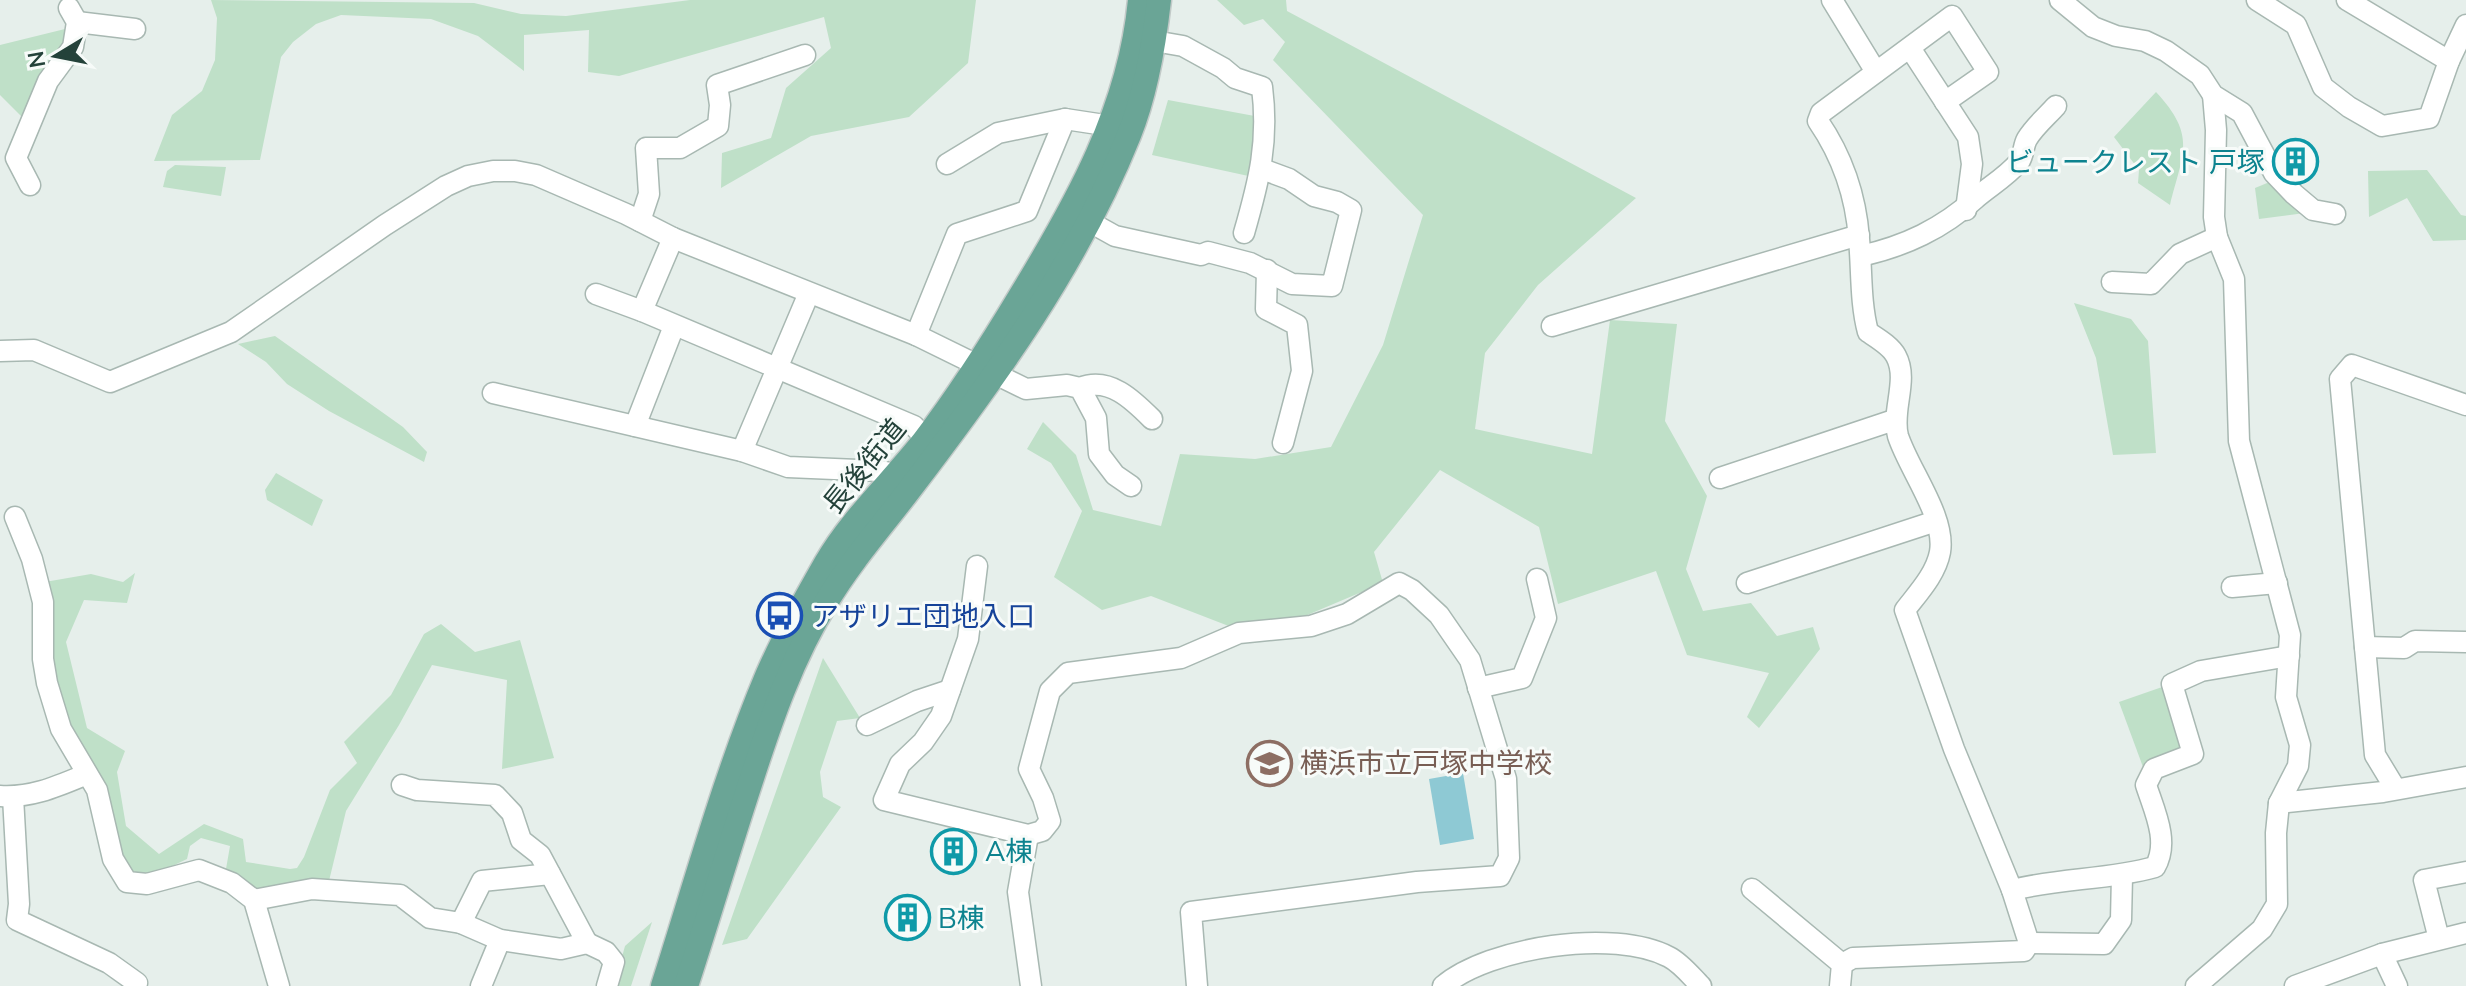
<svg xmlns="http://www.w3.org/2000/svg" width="2466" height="986" viewBox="0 0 2466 986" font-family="'Nunito Sans','Noto Sans JP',sans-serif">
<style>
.green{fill:#bfe0c8}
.water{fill:#8ec9d4}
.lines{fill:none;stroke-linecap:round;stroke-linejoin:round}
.minor-casing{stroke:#a8b8b2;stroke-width:23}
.major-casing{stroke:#c2cac8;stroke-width:27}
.minor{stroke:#fff;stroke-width:20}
.major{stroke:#6aa596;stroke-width:24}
.labels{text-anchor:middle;stroke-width:6;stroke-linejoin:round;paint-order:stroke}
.culture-label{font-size:28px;fill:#0d838f;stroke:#f7fbf9;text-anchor:start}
.street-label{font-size:28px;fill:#24423a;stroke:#f7fbf9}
.transit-label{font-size:28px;fill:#164399;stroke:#f7fbf9;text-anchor:start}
.education-label{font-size:28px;fill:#785e54;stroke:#f7fbf9;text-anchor:start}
</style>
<rect width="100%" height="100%" fill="#e6efeb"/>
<!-- green -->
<g class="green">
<polygon points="211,0 474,3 521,14 566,16 690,0 976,0 968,63 909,117 811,136 721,188 722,153 771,138 786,88 831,48 824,17 619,76 588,72 589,30 524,35 524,71 478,36 431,19 341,15 316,24 293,42 281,57 260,160 154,161 172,115 202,91 215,60 217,18"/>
<polygon points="1217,0 1286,0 1287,11 1636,198 1538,285 1485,353 1475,429 1592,454 1610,320 1677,324 1665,421 1707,496 1686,569 1703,611 1751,603 1777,636 1813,627 1820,649 1759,728 1747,717 1769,673 1687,655 1656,571 1558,604 1539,527 1440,470 1374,552 1383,583 1305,616 1239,630 1151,596 1102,610 1054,577 1082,511 1051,463 1027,449 1043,422 1076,455 1093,510 1161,526 1180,454 1255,459 1331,447 1383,345 1423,215 1273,60 1285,42 1263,19 1244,25"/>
<polygon points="69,28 67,48 37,82 23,118 0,95 0,45"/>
<path d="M 2156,92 C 2197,136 2183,153 2170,205 L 2138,183 L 2139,170 L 2114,137 Z"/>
<polygon points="1168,100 1260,117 1253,177 1152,155"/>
<polygon points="175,165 226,167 221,196 163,187 167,171"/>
<polygon points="2427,170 2461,215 2466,216 2466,240 2433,241 2407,198 2369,217 2368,171"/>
<polygon points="2272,181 2305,213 2259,219 2255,188"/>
<polygon points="2074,303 2131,319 2148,341 2156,453 2113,455 2096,358"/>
<polygon points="275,336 403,427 427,452 424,462 329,411 287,384 266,362 238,344"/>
<polygon points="276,473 323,500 312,526 267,500 265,490"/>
<polygon points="135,573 127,603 84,600 66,642 87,728 125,751 117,772 126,826 159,854 204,824 243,839 246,862 290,869 297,868 304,857 330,790 357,763 344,742 391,695 424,634 441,624 475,652 520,640 554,758 502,769 507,680 432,665 399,725 346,811 328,885 255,896 226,869 230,846 201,838 190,846 187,859 145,879 129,878 66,726 46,657 39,583 91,574 123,582"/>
<polygon points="823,658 860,718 837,721 820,772 823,797 841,807 747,939 722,945"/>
<polygon points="2165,686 2182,742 2177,753 2143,767 2119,702"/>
<polygon points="652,922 631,986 614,986 625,946"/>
</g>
<!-- water -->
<polygon class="water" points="1463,773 1474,839 1440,845 1429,779"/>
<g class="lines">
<defs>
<g id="minor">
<polyline points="1832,0 1876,72"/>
<polyline points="2060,0 2093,27 2116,36 2145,41 2166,51 2200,75 2213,95 2242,113 2274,173 2294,194 2313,210 2335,214"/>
<polyline points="2257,0 2296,25 2323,87 2349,107 2382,126 2429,118 2449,61 2466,25"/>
<polyline points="2347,0 2449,61"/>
<polyline points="77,22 135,29"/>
<path d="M 1154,41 L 1183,46 L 1223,68 L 1235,78 L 1262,87 C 1269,142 1259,181 1244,233"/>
<polyline points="1910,48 1968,137 1972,164 1966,210"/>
<polyline points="947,164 998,133 1065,119 1111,126"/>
<polyline points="30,185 16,158 48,81 73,47 77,22 69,8"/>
<polyline points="640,221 649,194 646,148 680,148 718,126 720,105 717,85 805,55"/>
<polyline points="1088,221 1115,236 1201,255 1208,252 1250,263 1292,284 1332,286 1351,210 1337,202 1314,196 1289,179 1262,169"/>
<path d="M 1861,256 C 1905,246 1942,229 1976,198 C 1990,186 2006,177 2019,162 C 2024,155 2023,146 2027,139 C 2034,127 2047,116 2056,106"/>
<polyline points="1267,270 1266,309 1297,325 1302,371 1283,443"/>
<polyline points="2112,282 2151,284 2180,254 2217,237"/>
<polyline points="596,294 642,311 914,426 926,439"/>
<polyline points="642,311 673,238"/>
<polyline points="1552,326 1859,235"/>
<polyline points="916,335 957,234 1027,211 1065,119"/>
<polyline points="0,351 34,350 110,382 231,332 385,225 446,186 468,176 493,171 515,171 536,175 626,214 673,238 916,335 1026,389 1067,385 1080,388 1096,418 1099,454 1115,475 1131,486"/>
<path d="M 1080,388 C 1109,376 1133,400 1152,419"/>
<polyline points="493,393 742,451 788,467 881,471 897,475"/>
<polyline points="635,426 674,326"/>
<polyline points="742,451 809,293"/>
<polyline points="1720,478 1894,420"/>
<polyline points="15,517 32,559 43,602 43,659 47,683 61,729 97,790 113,859 127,882 147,884 199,870 232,883 254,900 279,986"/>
<polyline points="977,566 968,639 941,716 923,742 900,764 884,800 1028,835 1042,831 1050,821 1043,798 1029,769 1050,691 1068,673 1181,658 1239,633 1311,626 1347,614 1399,583 1412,590 1439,615 1470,660 1506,779 1509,858 1500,876 1417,882 1191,912 1197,986"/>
<polyline points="1747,583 1936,521"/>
<polyline points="2232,587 2277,583"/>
<polyline points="2365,647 2404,648 2415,641 2466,642"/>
<polyline points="1478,688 1522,678 1546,618 1537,579"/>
<polyline points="867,725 917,701 950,690"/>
<polyline points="402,785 417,790 495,795 512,813 521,840 540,855 587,943"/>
<polyline points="2395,788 2375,755 2340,379 2352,365 2466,405"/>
<path d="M 0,796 C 32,798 58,786 87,774"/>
<polyline points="13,797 19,904 17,920 109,963 137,983 136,986"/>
<polyline points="2279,803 2383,792 2466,777"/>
<polyline points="1028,835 1018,892 1031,986"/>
<polyline points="1752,889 1842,964 1840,986"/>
<path d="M 2012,890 C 2060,878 2108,880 2155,867 C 2170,842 2154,810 2146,785 L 2154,769 L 2193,754 L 2172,684 L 2201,671 L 2289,656"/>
<polyline points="254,900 312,889 400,895 430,918 461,923 500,940 561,949 587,943 606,952 614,962 607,986"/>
<polyline points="461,923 482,881 550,874"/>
<polyline points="2439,939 2424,880 2466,872"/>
<polyline points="2029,943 2104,944 2121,920 2122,876"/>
<polyline points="2382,954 2397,986"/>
<path d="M 1842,964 L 1853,958 L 2024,951 L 2029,943 L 2012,890 L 1954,749 L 1905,610 C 1918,593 1936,574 1940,552 C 1946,517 1909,470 1898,436 C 1891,411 1909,380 1896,356 C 1891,346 1877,338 1868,332 C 1860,302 1862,270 1859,239 C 1856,197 1842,156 1818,121 L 1821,113 L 1952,16 L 1988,72 L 1945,102"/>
<polyline points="481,986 500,940"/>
<path d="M 1443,986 C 1489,947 1614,928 1669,957 C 1681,963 1692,977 1701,986"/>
<polyline points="2196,986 2262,929 2277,904 2276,833 2279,803 2298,766 2300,745 2286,697 2290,635 2239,441 2234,279 2217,237 2214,217 2216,130 2213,95"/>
<polyline points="2295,986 2382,954 2466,933"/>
</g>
<g id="major">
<path d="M 663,986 C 696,883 725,776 767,676 C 784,637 805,600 826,563 C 852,518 892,482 924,441 C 960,394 991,345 1021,295 C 1077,203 1130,109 1140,0"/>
<path d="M 686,986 C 708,919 728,851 750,784 C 770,722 792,657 827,601 C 851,561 882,526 910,489 C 994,379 1077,265 1129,135 C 1146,93 1154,45 1159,0"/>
</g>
</defs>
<!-- minor casing -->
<use href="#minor" class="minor-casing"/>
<!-- major casing -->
<use href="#major" class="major-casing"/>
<!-- minor -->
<use href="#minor" class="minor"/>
<!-- major -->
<use href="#major" class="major"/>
</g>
<!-- icons -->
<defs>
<symbol id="building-ring" viewBox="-11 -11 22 22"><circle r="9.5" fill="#f7fbf9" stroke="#0f9aa8" stroke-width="1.5"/><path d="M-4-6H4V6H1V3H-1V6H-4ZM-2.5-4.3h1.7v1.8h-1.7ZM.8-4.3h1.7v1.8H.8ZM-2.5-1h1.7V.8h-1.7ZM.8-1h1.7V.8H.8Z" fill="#0f9aa8"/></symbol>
<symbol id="bus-ring" viewBox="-11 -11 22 22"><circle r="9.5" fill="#f7fbf9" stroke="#1a4fb4" stroke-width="1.5"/><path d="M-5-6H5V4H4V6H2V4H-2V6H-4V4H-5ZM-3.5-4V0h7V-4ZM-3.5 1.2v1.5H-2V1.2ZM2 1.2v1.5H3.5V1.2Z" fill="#1a4fb4"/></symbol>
<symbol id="school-ring" viewBox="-11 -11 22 22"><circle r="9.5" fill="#f7fbf9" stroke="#8d6e63" stroke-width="1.5"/><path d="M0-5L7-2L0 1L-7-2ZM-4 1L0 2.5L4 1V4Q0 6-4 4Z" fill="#8d6e63"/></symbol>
</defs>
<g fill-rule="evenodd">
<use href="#building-ring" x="2270" y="136" width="51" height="51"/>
<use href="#bus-ring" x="754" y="590" width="51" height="51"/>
<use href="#school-ring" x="1244" y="738" width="51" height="51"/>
<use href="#building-ring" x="928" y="826" width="51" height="51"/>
<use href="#building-ring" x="882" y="892" width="51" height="51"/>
</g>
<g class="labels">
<!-- culture labels -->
<g class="culture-label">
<text x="2265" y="172" text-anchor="end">ビュークレスト 戸塚</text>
<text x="985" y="861">A棟</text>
<text x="938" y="928">B棟</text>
</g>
<!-- street labels -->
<g class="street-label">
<text transform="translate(864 466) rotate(-51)" y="10">長後街道</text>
</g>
<!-- transit labels -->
<g class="transit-label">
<text x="811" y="626">アザリエ団地入口</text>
</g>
<!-- education labels -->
<g class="education-label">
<text x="1300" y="773">横浜市立戸塚中学校</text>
</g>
</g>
<!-- north arrow -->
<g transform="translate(56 56) rotate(260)" stroke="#f7fbf9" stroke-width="6" paint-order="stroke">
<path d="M0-6L14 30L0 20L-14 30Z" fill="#24423a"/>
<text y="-12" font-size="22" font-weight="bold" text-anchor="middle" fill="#24423a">N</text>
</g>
</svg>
